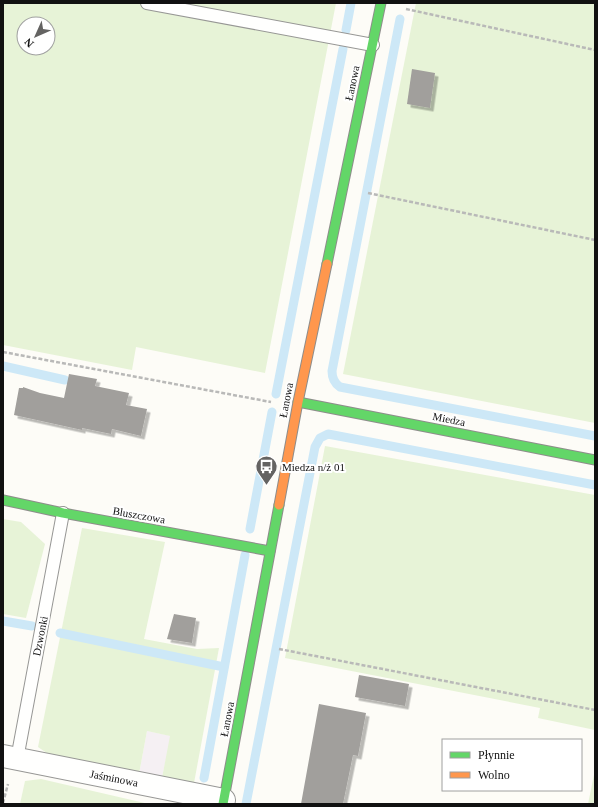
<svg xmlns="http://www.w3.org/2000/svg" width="598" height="807" viewBox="0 0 598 807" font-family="'Times New Roman',serif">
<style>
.industrial{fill:#f5f0f3}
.green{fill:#e7f3d7;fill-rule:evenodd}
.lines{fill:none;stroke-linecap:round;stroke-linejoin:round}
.stream{stroke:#cde8f7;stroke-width:9}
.building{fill:#a19f9c;filter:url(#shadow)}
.lane-casing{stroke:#979795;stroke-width:14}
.street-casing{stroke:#979795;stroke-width:24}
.fast-casing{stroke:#8e8d8b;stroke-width:11}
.slow-casing{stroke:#8e8d8b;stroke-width:11}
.path{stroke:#b9b9b8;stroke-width:2.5;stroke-dasharray:4 2;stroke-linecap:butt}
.lane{stroke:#fffffe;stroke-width:12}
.street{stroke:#fffffe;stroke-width:22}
.fast{stroke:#63d668;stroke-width:9}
.slow{stroke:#ff974d;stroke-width:9}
.labels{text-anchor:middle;stroke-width:4;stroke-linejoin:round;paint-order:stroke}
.street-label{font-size:11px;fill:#111;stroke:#fff}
.poi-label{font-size:11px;fill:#111;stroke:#fff;text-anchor:start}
</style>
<defs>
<filter id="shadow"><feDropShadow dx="3.5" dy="3.5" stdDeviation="0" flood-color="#0004"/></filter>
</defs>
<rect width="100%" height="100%" fill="#fdfcf7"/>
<!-- industrial -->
<polygon class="industrial" points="147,731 171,736 162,778 139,774"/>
<!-- green -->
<g class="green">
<path d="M 3,3 L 336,3 L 265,373 L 136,347 L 132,370 L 3,345 ZM 24,24 L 48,24 L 48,48 L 24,48 Z"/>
<polygon points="416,3 595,3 595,423 343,374"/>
<polygon points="325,446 595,495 595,730 538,718 540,708 285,658"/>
<polygon points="3,519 21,522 45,544 26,618 3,614"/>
<polygon points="82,528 165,542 144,639 197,649 219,648 194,783 162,778 170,736 147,731 139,774 57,760 38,747"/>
<polygon points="595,770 595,804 588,804"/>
<polygon points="41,779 149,804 20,804 25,781"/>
</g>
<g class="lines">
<!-- stream -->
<g class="stream">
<path d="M 400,19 L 332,371 C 332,377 334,383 340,387 L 595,436"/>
<polyline points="346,30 351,3"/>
<polyline points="3,366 65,380"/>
<polyline points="276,394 343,49"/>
<polyline points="250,529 272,412"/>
<polyline points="3,621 32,626"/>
<polyline points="60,633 224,667"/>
<polyline points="204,778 245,555"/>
<polyline points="246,804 315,447 320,438 328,434 595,485"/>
</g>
</g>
<!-- building -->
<g class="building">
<polygon points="412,69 435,73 430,108 407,104"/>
<polygon points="69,374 97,379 95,386 129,393 126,405 147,409 141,436 112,429 111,434 82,428 82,430 14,415 19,388 23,388 23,387 40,393 64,398"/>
<polygon points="174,614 196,618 192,643 167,639"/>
<polygon points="359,675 409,684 405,706 355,697"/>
<polygon points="319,704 366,713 358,756 353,755 343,804 301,804"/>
</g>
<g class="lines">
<defs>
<g id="lane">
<polyline points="147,3 373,45"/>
<polyline points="17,759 63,513"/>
</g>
<polyline id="street" points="3,756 224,800"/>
<g id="fast">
<polyline points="327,264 381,3"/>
<polyline points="298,402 595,460"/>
<polyline points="3,500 63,513 270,551"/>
<polyline points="223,804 279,505"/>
</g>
<polyline id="slow" points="279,505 298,402 327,264"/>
</defs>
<!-- lane casing -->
<use href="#lane" class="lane-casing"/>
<!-- street casing -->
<use href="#street" class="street-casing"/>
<!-- fast casing -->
<use href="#fast" class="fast-casing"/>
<!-- slow casing -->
<use href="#slow" class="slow-casing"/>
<!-- path -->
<g class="path">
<polyline points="406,9 595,50"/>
<polyline points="368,193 595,240"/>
<polyline points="3,352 271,402"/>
<polyline points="279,649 595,710"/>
<polyline points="3,803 8,784"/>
</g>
<!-- lane -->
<use href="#lane" class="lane"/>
<!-- street -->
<use href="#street" class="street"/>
<!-- fast -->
<use href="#fast" class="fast"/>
<!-- slow -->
<use href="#slow" class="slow"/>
</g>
<!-- icons -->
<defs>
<symbol id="bus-pin" viewBox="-11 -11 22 30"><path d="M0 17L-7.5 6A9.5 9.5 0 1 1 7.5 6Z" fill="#646362" stroke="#fff"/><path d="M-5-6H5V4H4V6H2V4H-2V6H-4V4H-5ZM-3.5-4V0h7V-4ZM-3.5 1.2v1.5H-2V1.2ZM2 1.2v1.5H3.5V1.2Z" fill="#fff"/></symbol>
</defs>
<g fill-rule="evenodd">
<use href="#bus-pin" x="254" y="454" width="25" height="34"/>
</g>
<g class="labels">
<!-- street labels -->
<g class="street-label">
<text transform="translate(352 83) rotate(-78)" y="4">Łanowa</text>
<text transform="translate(286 400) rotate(-79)" y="4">Łanowa</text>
<text transform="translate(449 419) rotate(11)" y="4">Miedza</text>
<text transform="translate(139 515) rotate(10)" y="4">Bluszczowa</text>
<text transform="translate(40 636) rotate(-79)" y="4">Dzwonki</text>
<text transform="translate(227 719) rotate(-79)" y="4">Łanowa</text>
<text transform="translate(114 778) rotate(11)" y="4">Jaśminowa</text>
</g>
<!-- poi labels -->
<g class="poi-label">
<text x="282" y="471">Miedza n/ż 01</text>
</g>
</g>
<!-- border -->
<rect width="598" height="807" fill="none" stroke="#111111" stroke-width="8"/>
<!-- legend -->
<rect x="442" y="739" width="140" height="52" fill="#ffffff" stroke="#a0a0a0"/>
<rect x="450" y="752" width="20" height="6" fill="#63d668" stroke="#a0a0a0"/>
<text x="478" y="759" font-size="12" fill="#111111">Płynnie</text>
<rect x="450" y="772" width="20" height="6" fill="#ff974d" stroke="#a0a0a0"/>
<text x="478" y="779" font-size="12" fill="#111111">Wolno</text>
<!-- north arrow -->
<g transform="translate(36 36) rotate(225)"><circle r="19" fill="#ffffff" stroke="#a0a0a0"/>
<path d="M0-3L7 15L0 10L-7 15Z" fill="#646362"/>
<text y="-6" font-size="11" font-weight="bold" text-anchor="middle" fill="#111111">N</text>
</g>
</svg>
